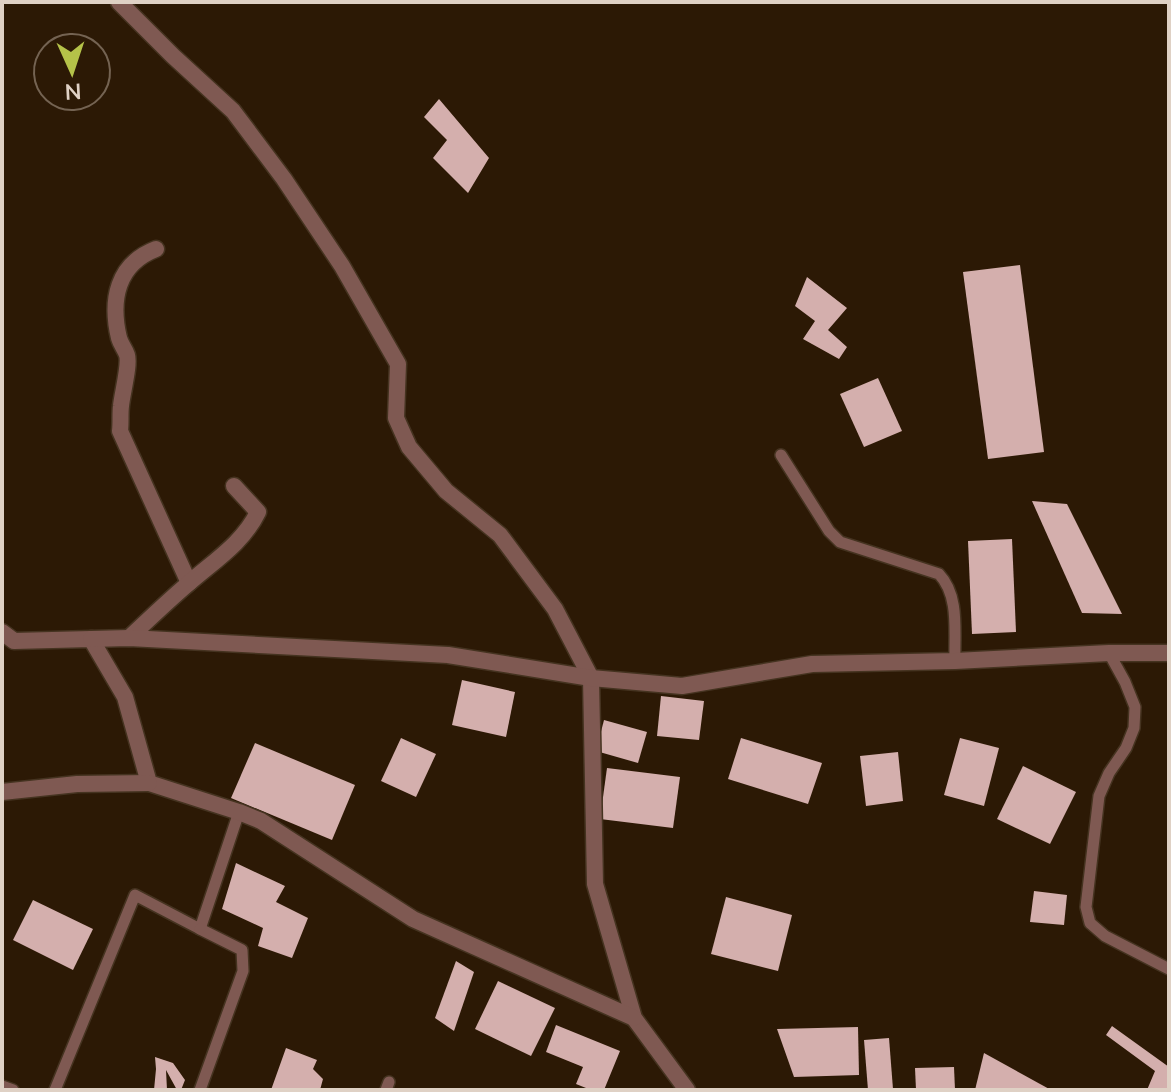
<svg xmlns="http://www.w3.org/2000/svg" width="1171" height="1092" viewBox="0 0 1171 1092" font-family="Mulish,sans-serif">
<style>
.building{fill:#d4afad}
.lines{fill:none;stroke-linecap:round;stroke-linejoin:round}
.lane-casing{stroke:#453320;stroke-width:14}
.street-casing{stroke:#453320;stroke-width:19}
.lane{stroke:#7f5952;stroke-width:11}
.street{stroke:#7f5952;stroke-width:16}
</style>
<rect width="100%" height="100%" fill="#2c1905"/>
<!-- building -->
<g class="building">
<polygon points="439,99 489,158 468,193 433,158 447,140 424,117"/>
<polygon points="1020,265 1044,452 988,459 963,272"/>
<polygon points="807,277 847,308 828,330 847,347 839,359 803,339 815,321 795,306"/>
<polygon points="878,378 902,431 864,447 840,394"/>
<polygon points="1032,501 1067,504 1122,614 1082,613"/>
<polygon points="1012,539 1016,632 972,634 968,541"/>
<polygon points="462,680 515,692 506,737 452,725"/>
<polygon points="661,696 704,701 699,740 657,736"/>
<polygon points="604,720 647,732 638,763 596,751"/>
<polygon points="401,738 436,754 416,797 381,781"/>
<polygon points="741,738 822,763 808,804 728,779"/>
<polygon points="960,738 999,748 984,806 944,795"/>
<polygon points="255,743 355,785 332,840 231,798"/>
<polygon points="898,752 903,801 866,806 860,756"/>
<polygon points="1023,766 1076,792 1050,844 997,819"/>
<polygon points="607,768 680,777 673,828 600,819"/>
<polygon points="236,863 285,886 276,902 308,918 292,958 258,946 263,928 222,909"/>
<polygon points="1034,891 1067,895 1064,925 1030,922"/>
<polygon points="726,897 792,915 778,971 711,954"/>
<polygon points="33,900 93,929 73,970 13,940"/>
<polygon points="456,961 474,972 454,1031 435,1018"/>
<polygon points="498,981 555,1008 531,1056 475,1029"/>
<polygon points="556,1025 620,1051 604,1090 591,1090 576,1084 583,1067 546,1052"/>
<polygon points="1112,1026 1169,1067 1169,1090 1147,1090 1155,1071 1106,1035"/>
<polygon points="858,1027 859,1075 794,1077 777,1029"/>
<polygon points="889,1038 893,1089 868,1090 864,1040"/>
<polygon points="286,1048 317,1060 313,1069 323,1079 320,1090 271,1090"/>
<polygon points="984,1053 1051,1090 975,1090"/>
<polygon points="155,1057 173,1063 185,1080 181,1090 177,1090 166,1070 167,1090 154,1090 156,1069"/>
<polygon points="954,1067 955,1090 916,1090 915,1068"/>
</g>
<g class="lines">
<defs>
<g id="lane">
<path d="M 781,455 L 829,531 L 840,542 L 939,574 C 960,596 954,633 955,661"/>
<polyline points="1109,653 1125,682 1135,707 1134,728 1126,748 1109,773 1099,796 1086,907 1090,923 1105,936 1169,969"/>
<polyline points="2,1086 13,1090"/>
<polyline points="55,1090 135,895 200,929 239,812"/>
<polyline points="200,1090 243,971 242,950 200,929"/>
<polyline points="386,1090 389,1082"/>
</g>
<g id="street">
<polyline points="119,2 173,56 233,111 284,179 342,266 398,364 396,418 409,447 446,491 500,535 555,609 591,678 595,884 634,1018 687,1090"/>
<path d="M 156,249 C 117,264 110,300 119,338 C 121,345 125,349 127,355 C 130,365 122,394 121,406 C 120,414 121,423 120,431 L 189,583"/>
<polyline points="2,632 14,641 91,639 125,697 149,783 239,812 261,821 413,919 634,1018"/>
<path d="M 129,638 C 149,619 169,600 189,583 C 214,561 243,543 258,512 L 234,486"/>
<polyline points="91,639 129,638 448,655 591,678 682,686 812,664 955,661 1109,653 1169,653"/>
<polyline points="2,792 77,784 149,783"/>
</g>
</defs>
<!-- lane casing -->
<use href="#lane" class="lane-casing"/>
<!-- street casing -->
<use href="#street" class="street-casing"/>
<!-- lane -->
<use href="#lane" class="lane"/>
<!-- street -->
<use href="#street" class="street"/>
</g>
<!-- border -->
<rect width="1171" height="1092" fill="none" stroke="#dfd1c5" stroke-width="8"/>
<!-- north arrow -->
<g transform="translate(72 72) rotate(177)"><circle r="38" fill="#2c1905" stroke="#746352" stroke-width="2"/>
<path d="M0-6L14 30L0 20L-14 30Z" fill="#b5c249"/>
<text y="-12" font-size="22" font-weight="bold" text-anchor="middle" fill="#dfd1c5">N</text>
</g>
</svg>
